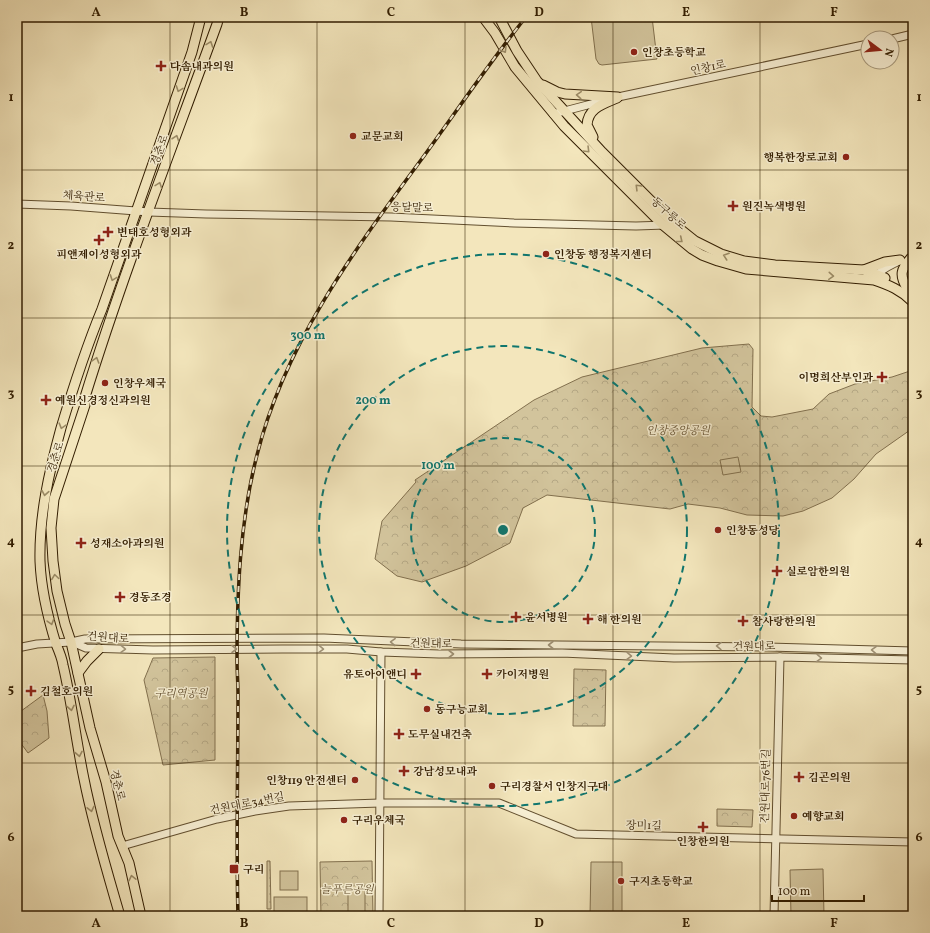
<svg xmlns="http://www.w3.org/2000/svg" width="930" height="933" viewBox="0 0 930 933" font-family="Vollkorn,'Noto Serif KR',serif">
<style>
.grass{fill:url(#grass-dots);stroke:#82704e}
.park{fill:url(#park-crowns);stroke:#82704e}
.pitch{fill:#d2c49c;stroke:#82704e}
.lines{fill:none;stroke-linecap:round;stroke-linejoin:round}
.minor-casing{stroke:#624f2f;stroke-width:9}
.major-casing{stroke:#321d00;stroke-width:11}
.minor{stroke:#f7efd3;stroke-width:7}
.major{stroke:#f3e6bc;stroke-width:9}
.rail-casing{stroke:#321d00;stroke-width:3.5}
.rail{stroke:#f7efd3;stroke-width:2;stroke-dasharray:6;stroke-linecap:butt}
.oneway{stroke:#9c8c67}
.oneway2{stroke:#9e9074}
.grid{fill:none;stroke:#321d00;stroke-width:1;stroke-opacity:0.55}
.ring{fill:none;stroke:#0f766e;stroke-width:2;stroke-dasharray:7 5}
.poi-dot{fill:#8f2418;stroke:#f7efd3;stroke-width:1.5}
.labels{text-anchor:middle;stroke-width:3;stroke-linejoin:round;paint-order:stroke}
.poi-label{font-size:11px;font-weight:bold;fill:#321d00;stroke:#f7efd3;text-anchor:start}
.street-label{font-size:11px;fill:#321d00;stroke:#f7efd3}
.park-label{font-size:11px;font-style:italic;fill:#624f2f;stroke:#f7efd3}
.centre{fill:#0f766e;stroke:#f7efd3;stroke-width:2}
.ring-label{font-size:12px;text-anchor:middle;font-weight:bold;fill:#0f766e;stroke:#f7efd3;stroke-width:3;stroke-linejoin:round;paint-order:stroke}
.neatline{fill:none;stroke:#321d00;stroke-width:1.5}
.grid-label{font-size:13px;text-anchor:middle;font-weight:bold;fill:#321d00}
</style>
<defs>
<pattern id="grass-dots" width="8" height="8" patternUnits="userSpaceOnUse"><rect width="8" height="8" fill="#d2c49c"/><path d="M2 2h.1M6 6h.1" fill="none" stroke="#b5a885" stroke-width="1.8" stroke-linecap="round"/></pattern>
<pattern id="park-crowns" width="20" height="18" patternUnits="userSpaceOnUse"><rect width="20" height="18" fill="#d2c49c"/><path d="M2 6a3 3 0 1 1 6 0M12 15a3 3 0 1 1 6 0" fill="none" stroke="#b5a885"/></pattern>
</defs>
<rect width="100%" height="100%" fill="#f3e6bc"/>
<filter id="stains"><feTurbulence type="fractalNoise" baseFrequency=".005" numOctaves="4"/><feColorMatrix values="0 0 0 0 .2 0 0 0 0 .09 0 0 0 0 .02 0 0 0 .5 -.17"/></filter>
<radialGradient id="worn" r=".72"><stop offset=".6" stop-color="#630" stop-opacity="0"/><stop offset="1" stop-color="#630" stop-opacity=".3"/></radialGradient>
<!-- grass -->
<polygon class="grass" points="267,861 270,861 271,909 267,909"/>
<!-- park -->
<g class="park">
<polygon points="749,344 753,349 752,407 761,416 772,417 813,409 829,394 855,384 892,377 913,370 913,428 876,454 854,479 832,498 803,511 783,516 747,515 720,508 688,504 670,509 547,495 523,508 510,543 466,566 422,582 397,576 375,559 382,521 416,482 415,480 534,400 582,377 702,348"/>
<polygon points="215,657 215,760 163,765 144,680 153,658"/>
<polygon points="574,669 606,670 605,726 573,726"/>
<polygon points="43,695 47,711 49,738 28,753 17,738 17,714"/>
<polygon points="717,809 753,810 752,827 717,826"/>
<polygon points="372,861 373,916 321,916 320,862"/>
</g>
<!-- pitch -->
<g class="pitch">
<polygon points="591,17 652,17 657,59 602,65 599,64 596,59"/>
<polygon points="738,457 741,472 723,475 720,460"/>
<polygon points="591,862 622,862 622,916 590,916"/>
<polygon points="823,869 824,916 791,916 790,870"/>
<rect x="280" y="871" width="18" height="19"/>
<rect x="348" y="885" width="17" height="31"/>
<rect x="274" y="897" width="33" height="19"/>
</g>
<g class="lines">
<defs>
<g id="minor">
<polyline points="892,39 913,34"/>
<polyline points="553,114 618,97 868,44"/>
<polyline points="17,204 71,206 149,212 206,214 391,217 514,223 636,226 666,225"/>
<path d="M 875,278 C 879,270 889,266 897,262"/>
<polyline points="72,642 86,648 153,650 282,649 347,649 381,652 439,654 562,653 674,658 780,657 913,660"/>
<polyline points="17,648 37,644 71,642 85,639 324,638 461,644 768,647 913,651"/>
<polyline points="122,846 217,819 255,811 289,806 380,803 499,803 576,834 913,842"/>
<polyline points="379,916 381,652"/>
<polyline points="774,916 780,657"/>
</g>
<g id="major">
<path d="M 483,17 L 495,33 L 515,67 L 564,126 L 663,225 L 692,249 L 702,255 L 718,261 L 746,269 L 874,280 C 889,285 901,290 913,302"/>
<polyline points="499,17 517,51 537,81 602,152 675,225 695,241 721,254 744,261 775,265 864,270 885,278"/>
<polyline points="543,85 557,92 565,94 618,97"/>
<path d="M 593,137 L 587,125 C 588,108 603,104 617,98"/>
<polyline points="864,270 885,262 900,260"/>
<path d="M 907,288 C 899,275 901,269 911,258"/>
<polyline points="78,673 87,661 99,649"/>
<path d="M 120,916 C 107,871 93,825 84,779 C 76,741 72,703 63,665 C 62,658 59,651 56,644 C 48,618 41,589 40,561 C 39,516 49,472 61,428 C 73,388 86,348 102,309 L 192,52 L 201,17"/>
<path d="M 141,916 L 129,863 L 118,836 L 106,782 L 90,728 L 71,642 L 65,624 L 57,591 L 53,561 L 51,528 L 54,499 L 85,405 L 85,397 C 124,271 172,148 217,24 L 219,17"/>
</g>
</defs>
<!-- minor casing -->
<use href="#minor" class="minor-casing"/>
<!-- major casing -->
<use href="#major" class="major-casing"/>
<!-- minor -->
<use href="#minor" class="minor"/>
<!-- major -->
<use href="#major" class="major"/>
<defs>
<path id="rail" d="M 238,916 C 236,842 238,768 238,694 C 238,683 237,671 237,660 C 237,591 240,521 257,455 C 285,343 354,251 421,160 C 456,112 489,63 526,17"/>
</defs>
<!-- rail casing -->
<use href="#rail" class="rail-casing"/>
<!-- rail -->
<use href="#rail" class="rail"/>
</g>
<!-- one-way arrows -->
<defs><path id="oneway-chevron" d="M-2-3.5L2.5 0L-2 3.5" fill="none" stroke-width="1.6" stroke-linecap="round" stroke-linejoin="round"/></defs>
<g class="oneway">
<use href="#oneway-chevron" transform="translate(210 44) rotate(-70)"/>
<use href="#oneway-chevron" transform="translate(504 50) rotate(59)"/>
<use href="#oneway-chevron" transform="translate(179 89) rotate(110)"/>
<use href="#oneway-chevron" transform="translate(579 95) rotate(-176)"/>
<use href="#oneway-chevron" transform="translate(176 138) rotate(-71)"/>
<use href="#oneway-chevron" transform="translate(587 150) rotate(45)"/>
<use href="#oneway-chevron" transform="translate(159 185) rotate(-70)"/>
<use href="#oneway-chevron" transform="translate(638 187) rotate(-135)"/>
<use href="#oneway-chevron" transform="translate(680 240) rotate(39)"/>
<use href="#oneway-chevron" transform="translate(726 256) rotate(-161)"/>
<use href="#oneway-chevron" transform="translate(831 276) rotate(4)"/>
<use href="#oneway-chevron" transform="translate(113 278) rotate(110)"/>
<use href="#oneway-chevron" transform="translate(96 360) rotate(-73)"/>
<use href="#oneway-chevron" transform="translate(62 426) rotate(106)"/>
<use href="#oneway-chevron" transform="translate(45 493) rotate(100)"/>
<use href="#oneway-chevron" transform="translate(55 577) rotate(-98)"/>
<use href="#oneway-chevron" transform="translate(51 622) rotate(74)"/>
<use href="#oneway-chevron" transform="translate(71 708) rotate(79)"/>
<use href="#oneway-chevron" transform="translate(79 754) rotate(79)"/>
<use href="#oneway-chevron" transform="translate(91 809) rotate(77)"/>
<use href="#oneway-chevron" transform="translate(132 878) rotate(-103)"/>
</g>
<g class="oneway2">
<use href="#oneway-chevron" transform="translate(393 642) rotate(-178)"/>
<use href="#oneway-chevron" transform="translate(551 645) rotate(-180)"/>
<use href="#oneway-chevron" transform="translate(719 646) rotate(-179)"/>
<use href="#oneway-chevron" transform="translate(123 649) rotate(1)"/>
<use href="#oneway-chevron" transform="translate(234 649)"/>
<use href="#oneway-chevron" transform="translate(321 649) rotate(1)"/>
<use href="#oneway-chevron" transform="translate(874 650) rotate(-178)"/>
<use href="#oneway-chevron" transform="translate(451 654)"/>
<use href="#oneway-chevron" transform="translate(629 656) rotate(2)"/>
<use href="#oneway-chevron" transform="translate(819 658) rotate(2)"/>
</g>
<!-- grid -->
<path class="grid" d="M 170,17 L 170,916M 317,17 L 317,916M 465,17 L 465,916M 613,17 L 613,916M 760,17 L 760,916M 17,170 L 913,170M 17,318 L 913,318M 17,466 L 913,466M 17,615 L 913,615M 17,763 L 913,763"/>
<!-- distance rings -->
<g class="ring">
<circle cx="503" cy="530" r="92"/>
<circle cx="503" cy="530" r="184"/>
<circle cx="503" cy="530" r="276"/>
</g>
<!-- markers -->
<g class="poi-dot">
<circle cx="634" cy="52" r="4"/>
<path d="M159 60h4v4h4v4h-4v4h-4v-4h-4v-4h4z"/>
<circle cx="353" cy="136" r="4"/>
<circle cx="846" cy="157" r="4"/>
<path d="M731 200h4v4h4v4h-4v4h-4v-4h-4v-4h4z"/>
<path d="M106 226h4v4h4v4h-4v4h-4v-4h-4v-4h4z"/>
<path d="M97 234h4v4h4v4h-4v4h-4v-4h-4v-4h4z"/>
<circle cx="546" cy="254" r="4"/>
<path d="M880 371h4v4h4v4h-4v4h-4v-4h-4v-4h4z"/>
<circle cx="105" cy="383" r="4"/>
<path d="M44 394h4v4h4v4h-4v4h-4v-4h-4v-4h4z"/>
<circle cx="718" cy="530" r="4"/>
<path d="M79 537h4v4h4v4h-4v4h-4v-4h-4v-4h4z"/>
<path d="M775 565h4v4h4v4h-4v4h-4v-4h-4v-4h4z"/>
<path d="M118 591h4v4h4v4h-4v4h-4v-4h-4v-4h4z"/>
<path d="M514 611h4v4h4v4h-4v4h-4v-4h-4v-4h4z"/>
<path d="M586 613h4v4h4v4h-4v4h-4v-4h-4v-4h4z"/>
<path d="M741 615h4v4h4v4h-4v4h-4v-4h-4v-4h4z"/>
<path d="M414 668h4v4h4v4h-4v4h-4v-4h-4v-4h4z"/>
<path d="M485 668h4v4h4v4h-4v4h-4v-4h-4v-4h4z"/>
<path d="M29 685h4v4h4v4h-4v4h-4v-4h-4v-4h4z"/>
<circle cx="427" cy="709" r="4"/>
<path d="M397 728h4v4h4v4h-4v4h-4v-4h-4v-4h4z"/>
<path d="M402 765h4v4h4v4h-4v4h-4v-4h-4v-4h4z"/>
<path d="M797 771h4v4h4v4h-4v4h-4v-4h-4v-4h4z"/>
<circle cx="355" cy="780" r="4"/>
<circle cx="492" cy="786" r="4"/>
<circle cx="794" cy="816" r="4"/>
<circle cx="344" cy="820" r="4"/>
<path d="M701 821h4v4h4v4h-4v4h-4v-4h-4v-4h4z"/>
<rect x="229" y="864" width="10" height="10" rx="2"/>
<circle cx="621" cy="881" r="4"/>
</g>
<g class="labels">
<!-- poi labels -->
<g class="poi-label">
<text x="642" y="56">인창초등학교</text>
<text x="170" y="70">다솜내과의원</text>
<text x="361" y="140">교문교회</text>
<text x="838" y="161" text-anchor="end">행복한장로교회</text>
<text x="742" y="210">원진녹색병원</text>
<text x="117" y="236">변태호성형외과</text>
<text x="99" y="258" text-anchor="middle">피앤제이성형외과</text>
<text x="554" y="258">인창동 행정복지센터</text>
<text x="873" y="381" text-anchor="end">이명희산부인과</text>
<text x="113" y="387">인창우체국</text>
<text x="55" y="404">예원신경정신과의원</text>
<text x="726" y="534">인창동성당</text>
<text x="90" y="547">성재소아과의원</text>
<text x="786" y="575">실로암한의원</text>
<text x="129" y="601">경동조경</text>
<text x="525" y="621">윤서병원</text>
<text x="597" y="623">해 한의원</text>
<text x="752" y="625">참사랑한의원</text>
<text x="407" y="678" text-anchor="end">유토아이앤디</text>
<text x="496" y="678">카이저병원</text>
<text x="40" y="695">김철호의원</text>
<text x="435" y="713">동구능교회</text>
<text x="408" y="738">도무실내건축</text>
<text x="413" y="775">강남성모내과</text>
<text x="808" y="781">김곤의원</text>
<text x="347" y="784" text-anchor="end">인창119 안전센터</text>
<text x="500" y="790">구리경찰서 인창지구대</text>
<text x="802" y="820">예향교회</text>
<text x="352" y="824">구리우체국</text>
<text x="703" y="845" text-anchor="middle">인창한의원</text>
<text x="243" y="873">구리</text>
<text x="629" y="885">구지초등학교</text>
</g>
<!-- street labels -->
<g class="street-label">
<text transform="translate(708 67) rotate(-12)" y="4">인창1로</text>
<text transform="translate(159 150) rotate(-70)" y="4">경춘로</text>
<text transform="translate(84 196) rotate(4)" y="4">체육관로</text>
<text transform="translate(412 207) rotate(2)" y="4">응달말로</text>
<text transform="translate(669 213) rotate(42)" y="4">동구릉로</text>
<text transform="translate(55 457) rotate(-72)" y="4">경춘로</text>
<text transform="translate(108 637) rotate(4)" y="4">건원대로</text>
<text transform="translate(431 643) rotate(1)" y="4">건원대로</text>
<text transform="translate(754 646) rotate(-1)" y="4">건원대로</text>
<text transform="translate(118 785) rotate(76)" y="4">경춘로</text>
<text transform="translate(765 786) rotate(-89)" y="4">건원대로76번길</text>
<text transform="translate(247 803) rotate(-11)" y="4">건원대로34번길</text>
<text transform="translate(644 825) rotate(1)" y="4">장미1길</text>
</g>
<!-- park labels -->
<g class="park-label">
<text x="678" y="434">인창중앙공원</text>
<text x="181" y="697">구리역공원</text>
<text x="347" y="893">늘푸른공원</text>
</g>
</g>
<circle cx="503" cy="530" r="6" class="centre"/>
<g class="ring-label">
<text x="308" y="339">300 m</text>
<text x="373" y="404">200 m</text>
<text x="438" y="469">100 m</text>
</g>
<!-- margin -->
<rect width="930" height="933" fill="none" stroke="#f3e6bc" stroke-width="44"/>
<!-- north arrow -->
<g transform="translate(880 50) rotate(106)"><circle r="19" fill="#f7efd3" stroke="#a89b7f"/>
<path d="M0-3L7 15L0 10L-7 15Z" fill="#8f2418"/>
<text y="-6" font-size="11" font-weight="bold" text-anchor="middle" fill="#321d00">N</text>
</g>
<!-- scale -->
<path d="M772 895v6h92v-6" fill="none" stroke="#321d00" stroke-width="2"/>
<text x="778" y="895" font-size="12" fill="#321d00" stroke="#f7efd3" stroke-width="3" paint-order="stroke">100 m</text>
<rect x="22" y="22" width="886" height="889" class="neatline"/>
<g class="grid-label">
<text x="96" y="16">A</text>
<text x="244" y="16">B</text>
<text x="391" y="16">C</text>
<text x="539" y="16">D</text>
<text x="686" y="16">E</text>
<text x="834" y="16">F</text>
<text x="11" y="101">1</text>
<text x="919" y="101">1</text>
<text x="11" y="249">2</text>
<text x="919" y="249">2</text>
<text x="11" y="397">3</text>
<text x="919" y="397">3</text>
<text x="11" y="545">4</text>
<text x="919" y="545">4</text>
<text x="11" y="693">5</text>
<text x="919" y="693">5</text>
<text x="11" y="841">6</text>
<text x="919" y="841">6</text>
<text x="96" y="927">A</text>
<text x="244" y="927">B</text>
<text x="391" y="927">C</text>
<text x="539" y="927">D</text>
<text x="686" y="927">E</text>
<text x="834" y="927">F</text>
</g>
<rect width="100%" height="100%" filter="url(#stains)"/>
<rect width="100%" height="100%" fill="url(#worn)"/>
</svg>
